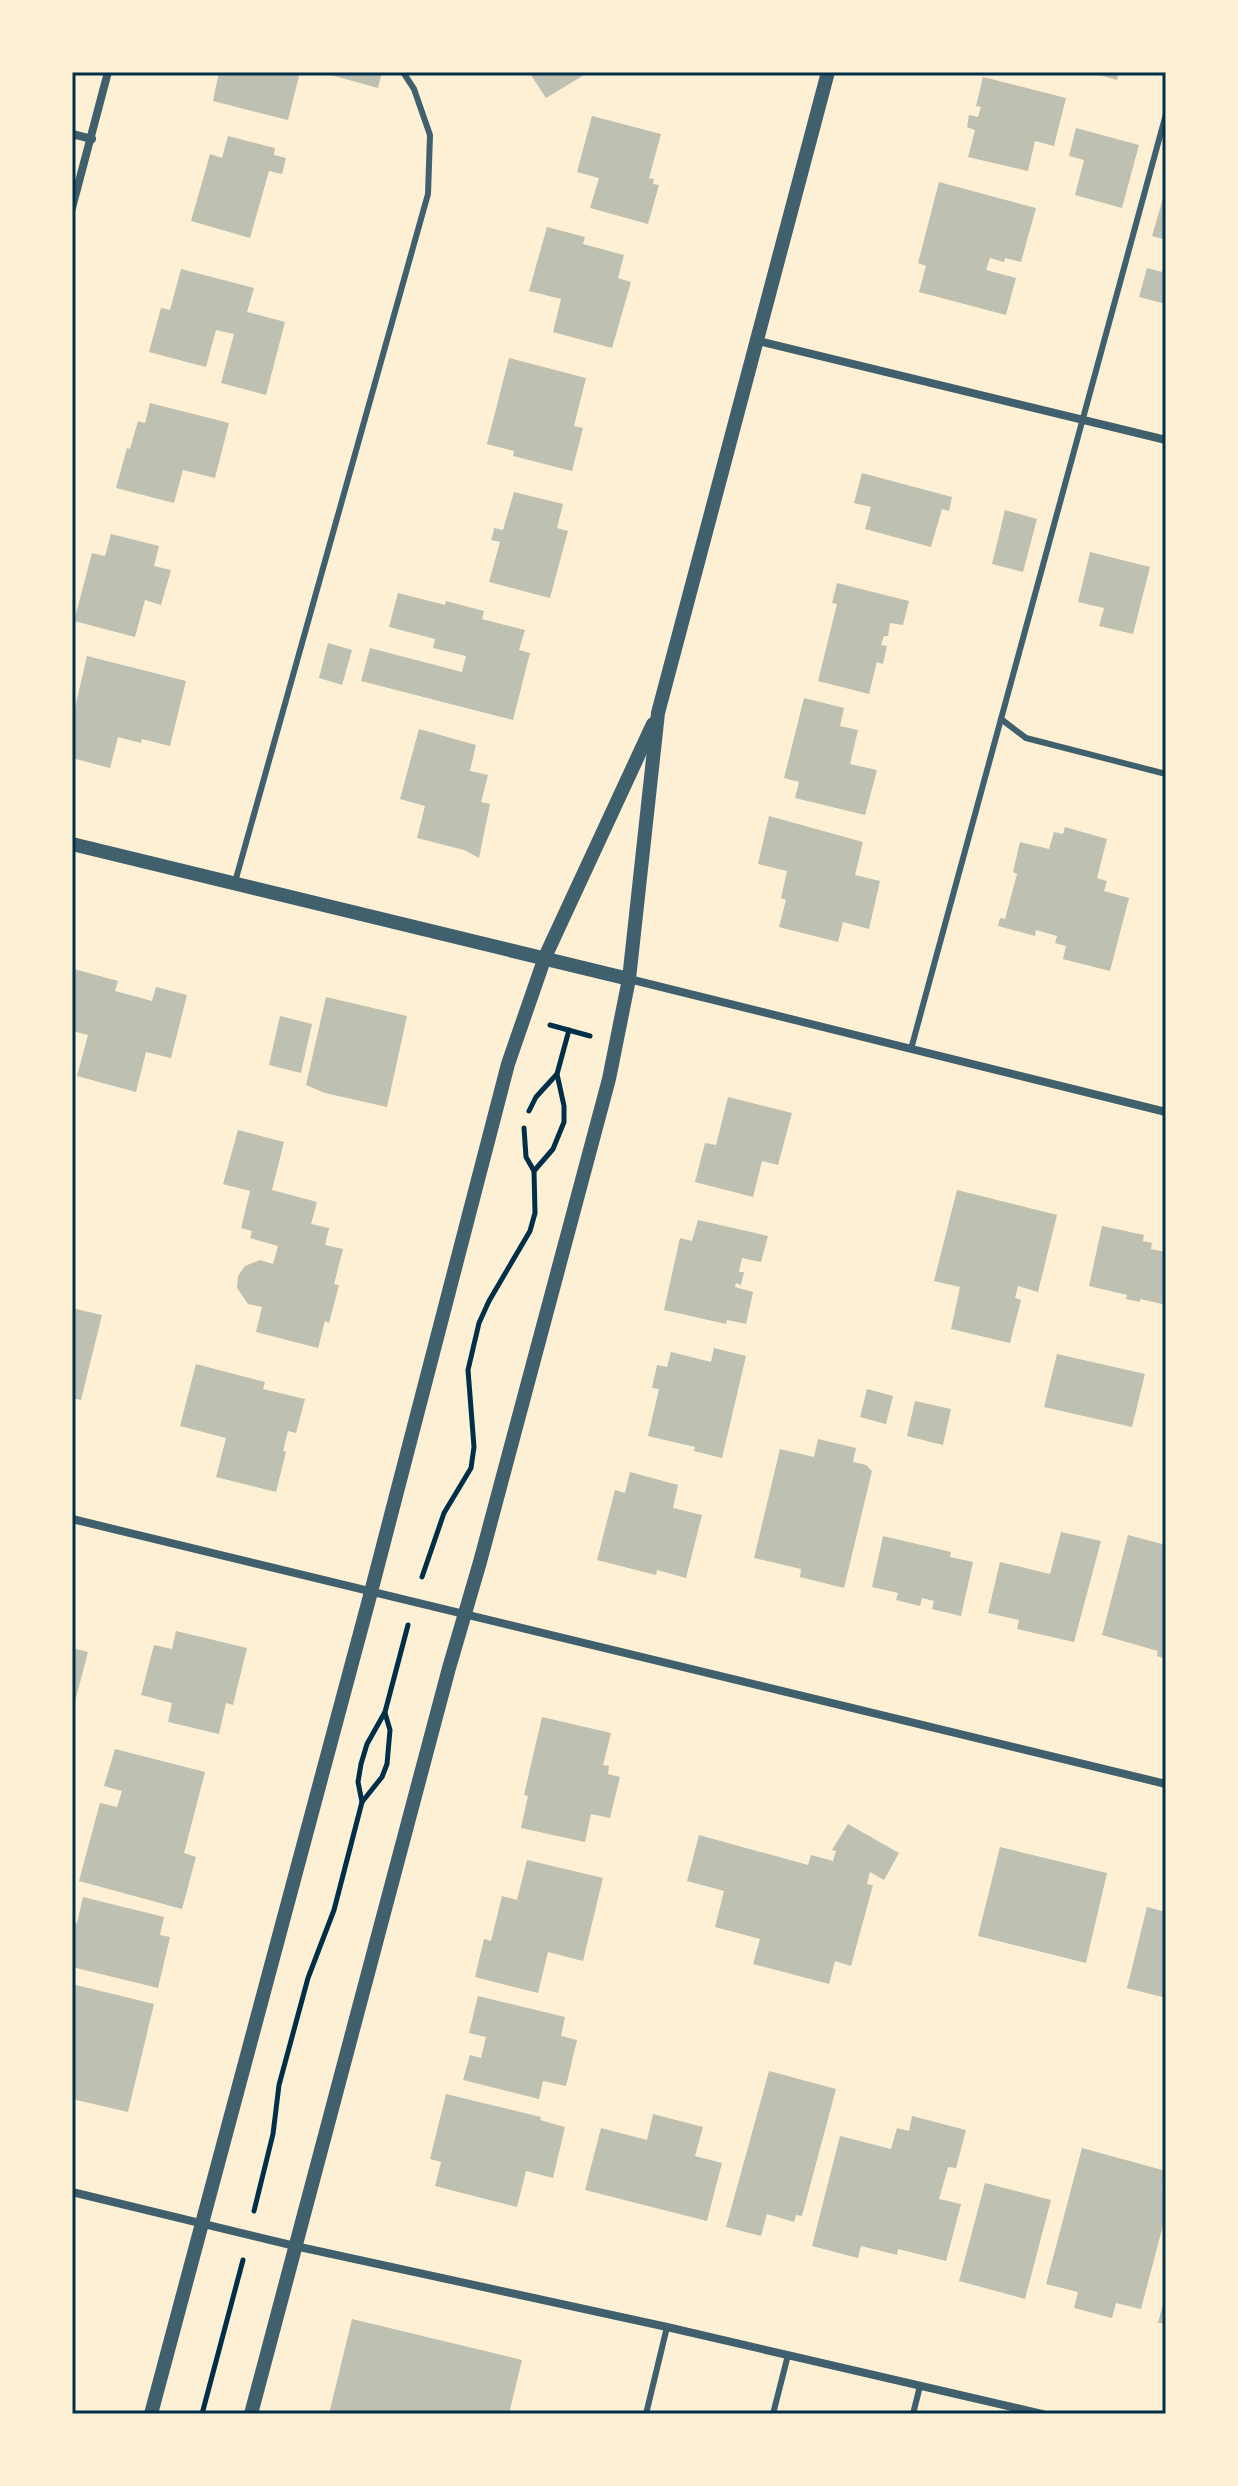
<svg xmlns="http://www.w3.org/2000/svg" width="1238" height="2486" viewBox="0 0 1238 2486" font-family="'Varela Round',sans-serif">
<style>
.building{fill:#bec0b2}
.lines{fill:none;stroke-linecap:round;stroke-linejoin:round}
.path{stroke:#003049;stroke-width:5}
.service{stroke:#3f606c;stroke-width:6}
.minor{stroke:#3f606c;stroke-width:8}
.tertiary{stroke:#3f606c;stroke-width:14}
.neatline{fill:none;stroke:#003049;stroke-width:3}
</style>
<rect width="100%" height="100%" fill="#fdf0d5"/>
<!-- building -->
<g class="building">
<polygon points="219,72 300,72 288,120 213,101"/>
<polygon points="320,72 382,72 378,88"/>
<polygon points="529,72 589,72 546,98"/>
<polygon points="1089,72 1119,72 1117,80"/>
<polygon points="983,77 1066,98 1054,146 1035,141 1028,171 968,157 975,130 967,127 969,115 978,117 981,107 976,106"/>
<polygon points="592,116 661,134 649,178 654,179 653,184 659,185 648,224 590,208 599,178 577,172"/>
<polygon points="1076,128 1139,145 1122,208 1075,195 1084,160 1069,156"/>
<polygon points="228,136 275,148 274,155 286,158 282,174 269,171 250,238 191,221 210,154 222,158"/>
<polygon points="939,182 1036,208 1021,262 1005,258 1004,262 990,258 986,270 1016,278 1006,315 919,292 926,266 918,263"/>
<polygon points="1166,188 1166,240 1152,236"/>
<polygon points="547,227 585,237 583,244 624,255 618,278 631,282 612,348 553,332 561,299 529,291"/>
<polygon points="1165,262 1166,304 1139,297 1147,268 1162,272"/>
<polygon points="181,269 254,288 247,312 285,322 266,395 221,383 234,334 216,330 206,367 149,352 161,308 170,310"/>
<polygon points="509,358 586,378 574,426 583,428 572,471 513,456 514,451 487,444"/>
<polygon points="150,403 229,423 215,478 183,470 174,503 116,488 127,448 130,449 138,421 145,423"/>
<polygon points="862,473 952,497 949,511 942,509 931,547 865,529 871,507 854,503"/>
<polygon points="514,492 563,504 557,528 568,531 550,598 489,582 500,542 491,540 493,534 494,528 503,530"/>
<polygon points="1005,510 1037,519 1023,572 992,564"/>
<polygon points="111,534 159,546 154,566 171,570 161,605 145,600 135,637 74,621 92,553 105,556"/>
<polygon points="1090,552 1150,567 1133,634 1099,626 1104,608 1078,602"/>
<polygon points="837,583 909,601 903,625 890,623 888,636 884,636 881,645 887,646 883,664 877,662 869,694 818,681 837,604 832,603"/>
<polygon points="398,593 445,605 446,601 484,611 482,619 525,630 519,650 530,653 513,720 361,681 370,648 462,672 466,656 433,648 435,639 389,627"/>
<polygon points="328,643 352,650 342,685 319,678"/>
<polygon points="87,656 186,681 170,746 142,739 141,743 118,737 110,768 72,758 72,711 74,712"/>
<polygon points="804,698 844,708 840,726 858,730 850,764 877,770 865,815 795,798 799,782 784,778"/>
<polygon points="419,729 476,745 470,771 488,775 481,802 490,804 479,858 464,850 417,838 425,806 400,799"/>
<polygon points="769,816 863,842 855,875 880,881 869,929 843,922 838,942 779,927 786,900 781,898 787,871 758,864"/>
<polygon points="1065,827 1107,839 1097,878 1107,881 1104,891 1129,898 1110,971 1063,959 1066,946 1055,943 1057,936 1036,930 1035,936 998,926 1000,918 1005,919 1017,874 1013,872 1020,842 1049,849 1054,832 1063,834"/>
<polygon points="74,969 118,981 115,991 152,1001 156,987 187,995 171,1058 146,1052 136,1092 77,1076 88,1035 72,1031"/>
<polygon points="326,997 407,1016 387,1107 325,1093 306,1085"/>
<polygon points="280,1016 312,1024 301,1073 269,1065"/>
<polygon points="728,1097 792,1113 778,1165 762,1161 753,1197 695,1182 705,1143 716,1145"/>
<polygon points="238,1130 284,1142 272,1190 317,1202 311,1224 329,1228 325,1245 343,1249 334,1284 339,1285 329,1323 325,1321 318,1348 256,1332 262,1307 248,1304 237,1288 238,1276 245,1266 260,1260 273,1264 278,1246 250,1238 252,1231 241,1228 250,1191 223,1184"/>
<polygon points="957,1190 1057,1215 1038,1292 1018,1286 1015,1298 1021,1300 1010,1343 951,1329 960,1287 934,1281"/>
<polygon points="698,1220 768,1236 761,1262 742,1258 739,1272 744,1272 741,1285 736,1283 735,1287 753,1292 746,1324 727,1320 726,1324 664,1310 680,1238 692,1241"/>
<polygon points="1102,1226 1144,1235 1143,1241 1152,1243 1151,1249 1166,1252 1166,1305 1140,1299 1140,1302 1126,1299 1127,1295 1089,1286"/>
<polygon points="72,1308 102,1315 81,1400 72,1398"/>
<polygon points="714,1348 746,1356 722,1458 694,1451 695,1447 648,1436 659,1389 652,1388 657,1365 667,1367 671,1352 711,1362"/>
<polygon points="1057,1354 1145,1374 1132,1427 1044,1407"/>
<polygon points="196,1364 265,1382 263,1389 305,1399 296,1433 288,1431 283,1451 286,1452 276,1492 216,1477 226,1438 180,1426"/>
<polygon points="867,1389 893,1396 886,1424 860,1417"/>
<polygon points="915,1401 951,1409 943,1445 907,1436"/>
<polygon points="818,1439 856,1448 853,1462 866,1465 872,1471 844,1588 800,1577 801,1569 754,1558 780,1449 814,1457"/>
<polygon points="630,1472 678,1485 673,1508 702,1515 686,1578 657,1570 656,1575 597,1560 615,1490 625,1493"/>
<polygon points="1061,1532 1101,1541 1074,1642 1017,1629 1019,1620 988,1613 1000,1562 1050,1574"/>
<polygon points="1128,1535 1166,1545 1166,1659 1157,1656 1158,1651 1102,1635"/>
<polygon points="883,1536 951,1552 950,1557 973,1562 961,1616 932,1609 934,1601 922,1598 920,1606 896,1600 898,1593 872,1587"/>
<polygon points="176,1631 247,1648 233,1705 226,1703 219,1734 168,1722 172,1703 141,1695 154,1645 172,1649"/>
<polygon points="72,1648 88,1652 73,1709 72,1708"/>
<polygon points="542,1717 611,1733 603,1765 609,1766 608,1774 620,1777 610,1818 591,1814 585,1842 521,1828 528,1796 524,1795"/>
<polygon points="115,1749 205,1772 184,1853 196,1857 182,1909 79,1881 100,1803 117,1807 122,1791 104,1786"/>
<polygon points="848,1824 899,1853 884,1880 870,1872 867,1884 873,1885 851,1966 835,1961 829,1984 753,1964 760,1939 715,1927 724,1891 687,1881 699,1835 808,1865 811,1855 833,1861 836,1851 832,1850"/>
<polygon points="1000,1847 1107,1873 1086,1963 978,1936"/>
<polygon points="527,1860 603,1878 583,1961 548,1952 538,1993 475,1977 484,1939 491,1941 502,1896 517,1900"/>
<polygon points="83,1897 164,1917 160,1935 170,1937 158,1988 72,1967 72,1922 77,1923"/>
<polygon points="1147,1907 1166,1912 1166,1998 1127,1988"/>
<polygon points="72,1984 154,2004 128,2112 72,2099"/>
<polygon points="478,1996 565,2017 561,2036 577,2040 566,2086 543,2081 539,2099 463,2080 470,2055 481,2058 486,2037 469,2033"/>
<polygon points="769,2071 836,2089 802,2216 796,2215 794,2222 767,2214 761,2236 726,2227"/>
<polygon points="446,2094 541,2117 540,2120 565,2127 553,2178 526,2171 517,2207 435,2186 441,2162 430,2159"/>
<polygon points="653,2114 703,2127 695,2156 722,2163 707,2221 585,2190 601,2128 647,2140"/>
<polygon points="912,2116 966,2130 956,2168 948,2167 939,2199 961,2204 946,2261 898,2249 897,2255 861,2246 858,2258 812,2246 840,2136 891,2149 897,2128 909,2131"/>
<polygon points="1082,2148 1166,2171 1162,2190 1166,2192 1166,2214 1141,2309 1116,2303 1112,2318 1074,2308 1078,2292 1046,2284"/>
<polygon points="985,2183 1051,2200 1025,2299 959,2281"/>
<polygon points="1165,2296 1166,2296 1166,2324 1158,2323"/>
<polygon points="352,2319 522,2360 509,2414 329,2414"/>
</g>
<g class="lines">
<!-- path -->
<g class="path">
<polyline points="550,1025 590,1036"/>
<polyline points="529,1111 536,1097 557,1074"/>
<polyline points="534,1171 553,1149 564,1122 564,1106 557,1074 569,1030"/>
<polyline points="422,1577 444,1513 471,1468 474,1447 468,1370 479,1323 489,1301 530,1231 535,1213 534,1171 526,1157 524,1128"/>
<polyline points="362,1802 358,1782 361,1764 367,1744 385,1712 408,1625"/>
<polyline points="254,2211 273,2134 279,2085 308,1978 334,1910 362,1802 382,1777 387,1764 390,1730 385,1713"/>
<polyline points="202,2414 243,2260"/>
</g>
<!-- service -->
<g class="service">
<polyline points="1001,719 1026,738 1166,774"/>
<polyline points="235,882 428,194 430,135 414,89 403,72"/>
<polyline points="911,1049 1166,114"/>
<polyline points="646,2414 667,2327"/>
<polyline points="773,2414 788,2355"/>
<polyline points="913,2414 920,2386"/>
</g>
<!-- minor -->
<g class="minor">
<polyline points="72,134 92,139"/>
<polyline points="72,208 108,72"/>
<polyline points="758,341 1166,440"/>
<polyline points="629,979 1166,1112"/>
<polyline points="72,1519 1166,1784"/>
<polyline points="72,2192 295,2246 667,2327 1042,2414"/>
</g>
<!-- tertiary -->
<g class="tertiary">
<polyline points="72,844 629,979"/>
<polyline points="151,2414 371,1592 508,1064 545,957 653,724"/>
<polyline points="251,2414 449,1668 480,1562 609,1079 629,979 658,713 828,72"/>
</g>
</g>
<!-- border -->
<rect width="1238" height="2486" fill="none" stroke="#fdf0d5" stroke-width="148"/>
<rect x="74" y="74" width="1090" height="2338" class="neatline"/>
</svg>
